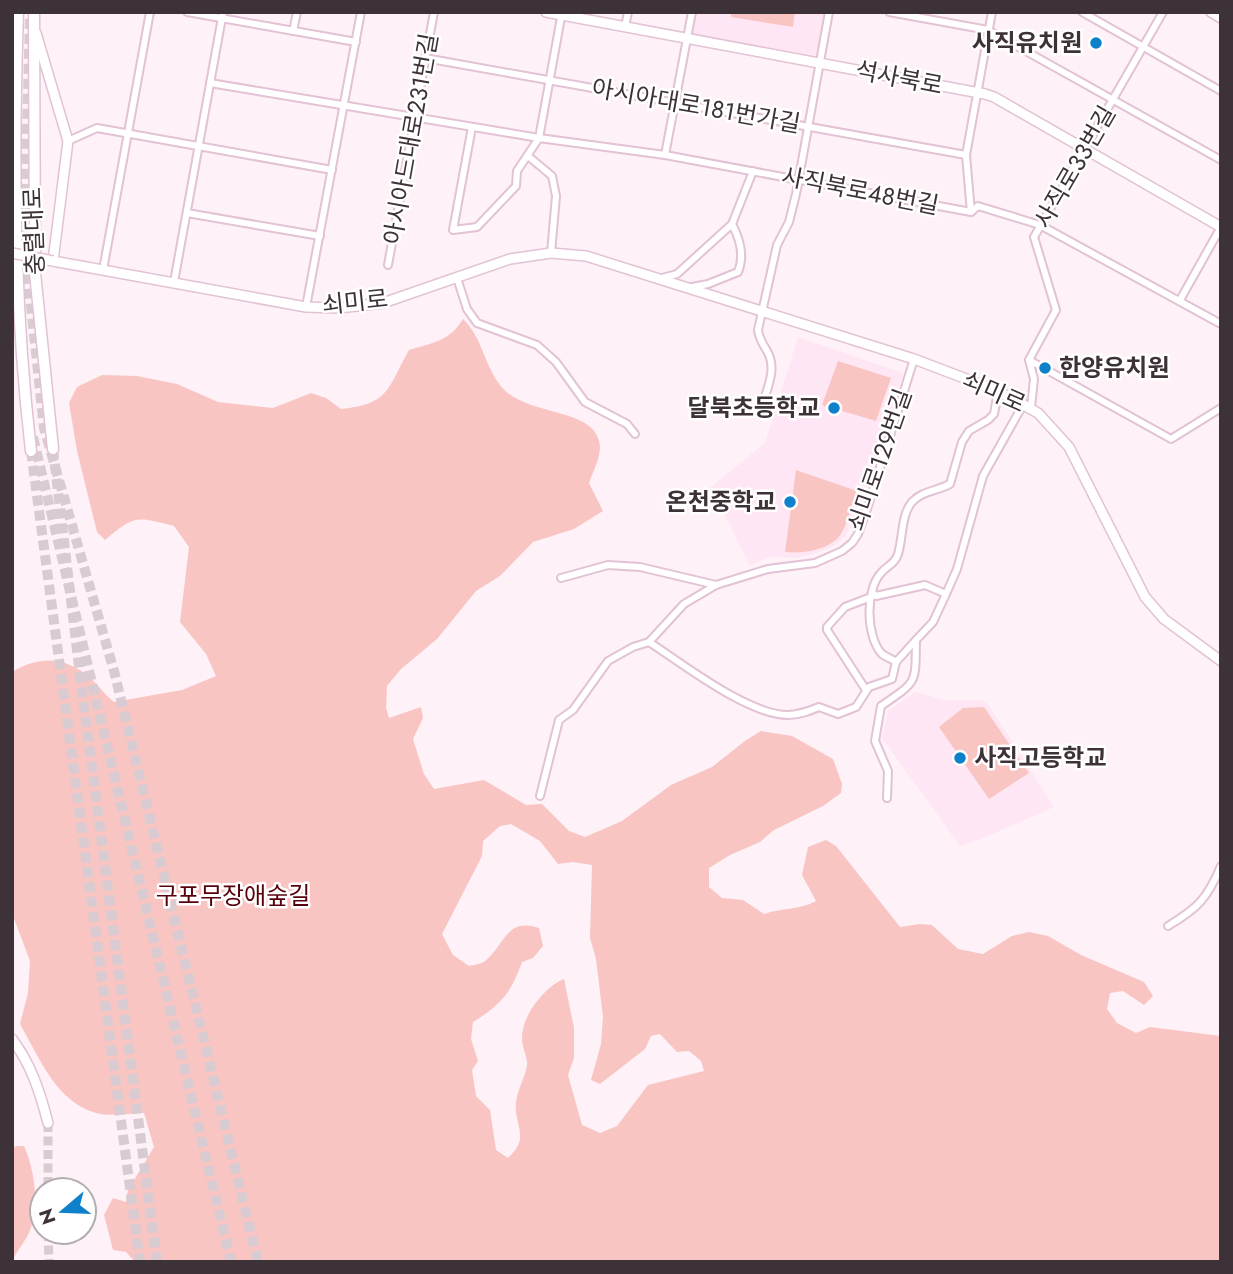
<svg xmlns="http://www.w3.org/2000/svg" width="1233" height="1274" viewBox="0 0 1233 1274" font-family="Jost,'Noto Sans KR',sans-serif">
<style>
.built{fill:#ffe6f4}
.green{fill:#f9c5c2;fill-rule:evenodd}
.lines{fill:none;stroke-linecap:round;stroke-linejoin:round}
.secondary-tunnel{stroke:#d8cbd2;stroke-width:9;stroke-dasharray:9 4.5;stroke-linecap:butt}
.primary-tunnel{stroke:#d8cbd2;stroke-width:10;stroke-dasharray:10 5;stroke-linecap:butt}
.highway-tunnel{stroke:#d8cbd2;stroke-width:10;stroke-dasharray:10 5;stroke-linecap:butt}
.street-casing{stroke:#e2c2d4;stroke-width:10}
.secondary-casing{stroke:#e2c2d4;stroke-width:12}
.primary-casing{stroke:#e2c2d4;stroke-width:13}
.street{stroke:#fff;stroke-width:6}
.secondary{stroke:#fff;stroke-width:9}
.primary{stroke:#fff;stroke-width:10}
.secondary-bridge-casing{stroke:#e2c2d4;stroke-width:12;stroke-linecap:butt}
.secondary-bridge{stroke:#fff;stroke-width:9}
.poi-dot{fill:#0e81ca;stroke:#fff;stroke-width:2.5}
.labels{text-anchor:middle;stroke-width:5;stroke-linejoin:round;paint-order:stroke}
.poi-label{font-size:24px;font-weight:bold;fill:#3e3239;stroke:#fff;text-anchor:end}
.street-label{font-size:24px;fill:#3e3239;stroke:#fff}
.park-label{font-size:24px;fill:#56000b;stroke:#fff}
</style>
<rect width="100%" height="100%" fill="#fef1f8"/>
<!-- built -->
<g class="built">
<polygon points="696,12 825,12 818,54 814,55 692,36"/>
<polygon points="798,337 903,373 869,484 846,536 834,546 816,553 796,558 769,557 750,566 711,487 765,443"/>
<polygon points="915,692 945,700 981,700 988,704 1054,807 976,841 960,846 882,738 888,711"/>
</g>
<!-- green -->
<g class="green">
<polygon points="731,12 795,12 793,27 731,17"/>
<path d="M 463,319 C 482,337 484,364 500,385 C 524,417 591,407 599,441 C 603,454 593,471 589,483 L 603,511 L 574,529 L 533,542 L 500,576 L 476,591 L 437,639 L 401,669 L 387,686 L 386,708 L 389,718 L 421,707 L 423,718 L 413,739 L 424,774 L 434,789 L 484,780 L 526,805 L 542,804 L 569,831 L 585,837 L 622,821 L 671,785 L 712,767 L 745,741 L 761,731 L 792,736 L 833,759 L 842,784 L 841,793 L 823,806 L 774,830 L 760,842 L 730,855 L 709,868 L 709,887 L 722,898 L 743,900 L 764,914 C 781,908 800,910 816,901 L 802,875 L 808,847 L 826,840 L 836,846 L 900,927 L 920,924 L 932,925 L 958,949 L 983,954 L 1012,936 L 1029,932 L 1048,936 L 1081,955 L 1144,982 L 1153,996 L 1144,1005 L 1123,991 L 1110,993 L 1107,1009 L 1117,1023 L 1136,1033 L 1150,1027 L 1221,1036 L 1221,1262 L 135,1262 L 126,1252 L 113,1250 L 104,1215 L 113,1198 L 126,1202 L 128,1190 L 154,1147 L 144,1113 C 129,1113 110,1117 96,1113 C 56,1102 39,1057 20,1024 L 28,993 L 30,961 L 12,913 L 12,672 C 38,657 60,656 86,674 C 96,682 104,694 114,702 L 182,690 L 216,676 L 206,654 L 180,622 L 189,547 L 174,526 C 136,517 136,514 105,540 L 97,532 L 77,451 L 69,403 L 77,387 L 102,375 L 137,376 L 177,384 L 218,402 L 273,408 L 311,393 L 326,398 L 341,409 C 390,404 387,389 409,350 C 432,343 450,341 463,319 ZM 511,824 L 540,841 L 558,864 L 573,862 L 592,865 L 590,938 L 596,959 L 603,1017 L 601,1044 L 591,1080 L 600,1084 L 645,1049 L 651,1036 L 660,1034 L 677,1052 L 689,1051 L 701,1061 L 704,1071 L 648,1085 L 617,1126 L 600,1133 L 582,1125 L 568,1075 L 574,1058 L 574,1028 L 564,979 C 544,987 521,1017 522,1039 C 522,1048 528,1057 527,1066 C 525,1078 517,1090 516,1103 C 514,1127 531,1137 508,1158 L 496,1150 L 490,1110 L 476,1096 L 472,1070 L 478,1061 L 471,1039 L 473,1022 C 501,1005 511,993 522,962 L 533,958 L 543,946 L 539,928 C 506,917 505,945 485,961 C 481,964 474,965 469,966 L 453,955 L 442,934 L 482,856 L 483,841 L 500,826 Z"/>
<polygon points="838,361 891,378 876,421 822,405"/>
<path d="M 796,470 L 857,491 C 852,505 848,522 841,534 C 830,550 803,554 785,552 Z"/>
<polygon points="984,707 1029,773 989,799 939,727 963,708"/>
<path d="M 16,1146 L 24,1146 C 35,1171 40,1207 29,1233 C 24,1243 16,1252 12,1262 L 12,1149 Z"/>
</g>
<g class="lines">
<!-- secondary-tunnel -->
<g class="secondary-tunnel">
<polyline points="48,1123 48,1190"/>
<polyline points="48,1232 49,1262"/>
</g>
<!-- primary-tunnel -->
<g class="primary-tunnel">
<polyline points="53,449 81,684 157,1262"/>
<polyline points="31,451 140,1262"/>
</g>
<!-- highway-tunnel -->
<g class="highway-tunnel">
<polyline points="30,19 24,240 44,428 114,671 258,1262"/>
<polyline points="33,437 231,1262"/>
</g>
<defs>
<g id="street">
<polyline points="187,12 356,42"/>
<polyline points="889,12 988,30 1221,160"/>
<polyline points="1082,12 1221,91"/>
<polyline points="625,27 628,12"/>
<polyline points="293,31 297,12"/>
<polyline points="425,58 966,155"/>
<polyline points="210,83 539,138 665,155 971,212 978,206 1040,225 1221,324"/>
<polyline points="472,127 453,230 477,227 516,186 517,171 539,138 562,12"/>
<polyline points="68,141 97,128 332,170"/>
<polyline points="665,155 692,12"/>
<polyline points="528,156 552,176 556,196 551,253"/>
<polyline points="971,212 966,155 992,12"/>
<polyline points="187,213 320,236"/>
<polyline points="388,265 434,12"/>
<polyline points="103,270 150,12"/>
<polyline points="457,278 467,309 477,323 537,345 556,362 585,402 627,424 635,434"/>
<polyline points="662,278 677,274 732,224 753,171"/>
<polyline points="174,282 223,12"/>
<path d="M 692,287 L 708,284 L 738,272 C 745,255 740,239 732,224"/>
<polyline points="1180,300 1221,227"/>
<polyline points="306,307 361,12"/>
<polyline points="1029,360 1171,439 1221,408"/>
<path d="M 763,403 C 768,386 777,368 767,351 C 763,344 759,339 758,330 L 777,245 L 789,222 L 796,194 L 829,12"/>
<polyline points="1031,407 1034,379 1029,360 1056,310 1034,237 1163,12"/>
<polyline points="561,578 608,565 640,567 716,585"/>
<polyline points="873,593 876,596 925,585 946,594"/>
<path d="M 649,642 C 683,664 748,715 788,715 C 799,715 809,711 819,707 L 838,714 L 856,707 L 869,687 L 892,679 L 896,662 L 916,640"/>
<path d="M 896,662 C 892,659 886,657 882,654 C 866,637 865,590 881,573 C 888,565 895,564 898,554 C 903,538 901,515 912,502 C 922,491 937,491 950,484 L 962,442 L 969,431 L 988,420 L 994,414 L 998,391"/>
<polyline points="866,690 827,630 827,627 845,607 871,597"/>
<polyline points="540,796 559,720 573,710 608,661 633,647 649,642 684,604 716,585 768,569 815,563 842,551 852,543 858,534 868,506 914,359"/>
<path d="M 887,798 L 888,771 L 875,741 L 881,706 C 919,680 915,684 916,640 L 933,622 L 946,594 L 957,569 L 983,476 L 1024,403"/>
<path d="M 1168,926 C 1198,908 1207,899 1221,866"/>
</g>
<g id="secondary">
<polyline points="546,12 985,94 994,97 1221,227"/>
<polyline points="1211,12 1221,18"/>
<polyline points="36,33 68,141 53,261 306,307 339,308 383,303 510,259 551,253 586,256 914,359 998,391 1038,413 1069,447 1145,597 1164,619 1221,661"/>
<path d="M 12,1039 C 31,1064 40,1092 48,1123"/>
</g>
<g id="primary">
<path d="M 18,12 C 13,159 14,305 31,451"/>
<polyline points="34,12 35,273 53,449"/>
</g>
</defs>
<!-- street casing -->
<use href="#street" class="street-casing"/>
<!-- secondary casing -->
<use href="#secondary" class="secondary-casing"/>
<!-- primary casing -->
<use href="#primary" class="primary-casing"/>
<!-- street -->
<use href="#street" class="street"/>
<!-- secondary -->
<use href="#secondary" class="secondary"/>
<!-- primary -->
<use href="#primary" class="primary"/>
<defs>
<polyline id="secondary-bridge" points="12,253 53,261"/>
</defs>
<!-- secondary-bridge casing -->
<use href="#secondary-bridge" class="secondary-bridge-casing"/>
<!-- secondary-bridge -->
<use href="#secondary-bridge" class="secondary-bridge"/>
</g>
<!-- markers -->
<g class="poi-dot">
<circle cx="1096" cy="43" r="7"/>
<circle cx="1045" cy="368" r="7"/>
<circle cx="834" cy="408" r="7"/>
<circle cx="790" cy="502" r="7"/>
<circle cx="960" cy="758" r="7"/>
</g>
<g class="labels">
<!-- poi labels -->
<g class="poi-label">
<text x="1082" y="51">사직유치원</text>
<text x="1059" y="376" text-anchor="start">한양유치원</text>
<text x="820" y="416">달북초등학교</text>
<text x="776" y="510">온천중학교</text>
<text x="974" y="766" text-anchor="start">사직고등학교</text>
</g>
<!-- street labels -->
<g class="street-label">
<text transform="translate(899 78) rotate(11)" y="8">석사북로</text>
<text transform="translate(696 106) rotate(10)" y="8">아시아대로181번가길</text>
<text transform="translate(411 139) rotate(-80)" y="8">아시아드대로231번길</text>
<text transform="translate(1075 167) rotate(-60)" y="8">사직로33번길</text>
<text transform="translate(860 191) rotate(11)" y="8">사직북로48번길</text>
<text transform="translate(34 231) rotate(-92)" y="8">충렬대로</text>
<text transform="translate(355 302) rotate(-6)" y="8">쇠미로</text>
<text transform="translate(994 392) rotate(24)" y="8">쇠미로</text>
<text transform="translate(880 460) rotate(-71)" y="8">쇠미로129번길</text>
</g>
<!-- park labels -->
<g class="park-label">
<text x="233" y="904">구포무장애숲길</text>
</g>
</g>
<!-- border -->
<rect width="1233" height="1274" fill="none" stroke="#3e3239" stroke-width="28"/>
<!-- north arrow -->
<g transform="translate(63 1211) rotate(251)"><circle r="33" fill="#ffffff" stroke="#b2adb0" stroke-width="2"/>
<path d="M0-5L12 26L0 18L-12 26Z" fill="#0e81ca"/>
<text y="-10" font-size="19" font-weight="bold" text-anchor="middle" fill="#3e3239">N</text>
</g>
</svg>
